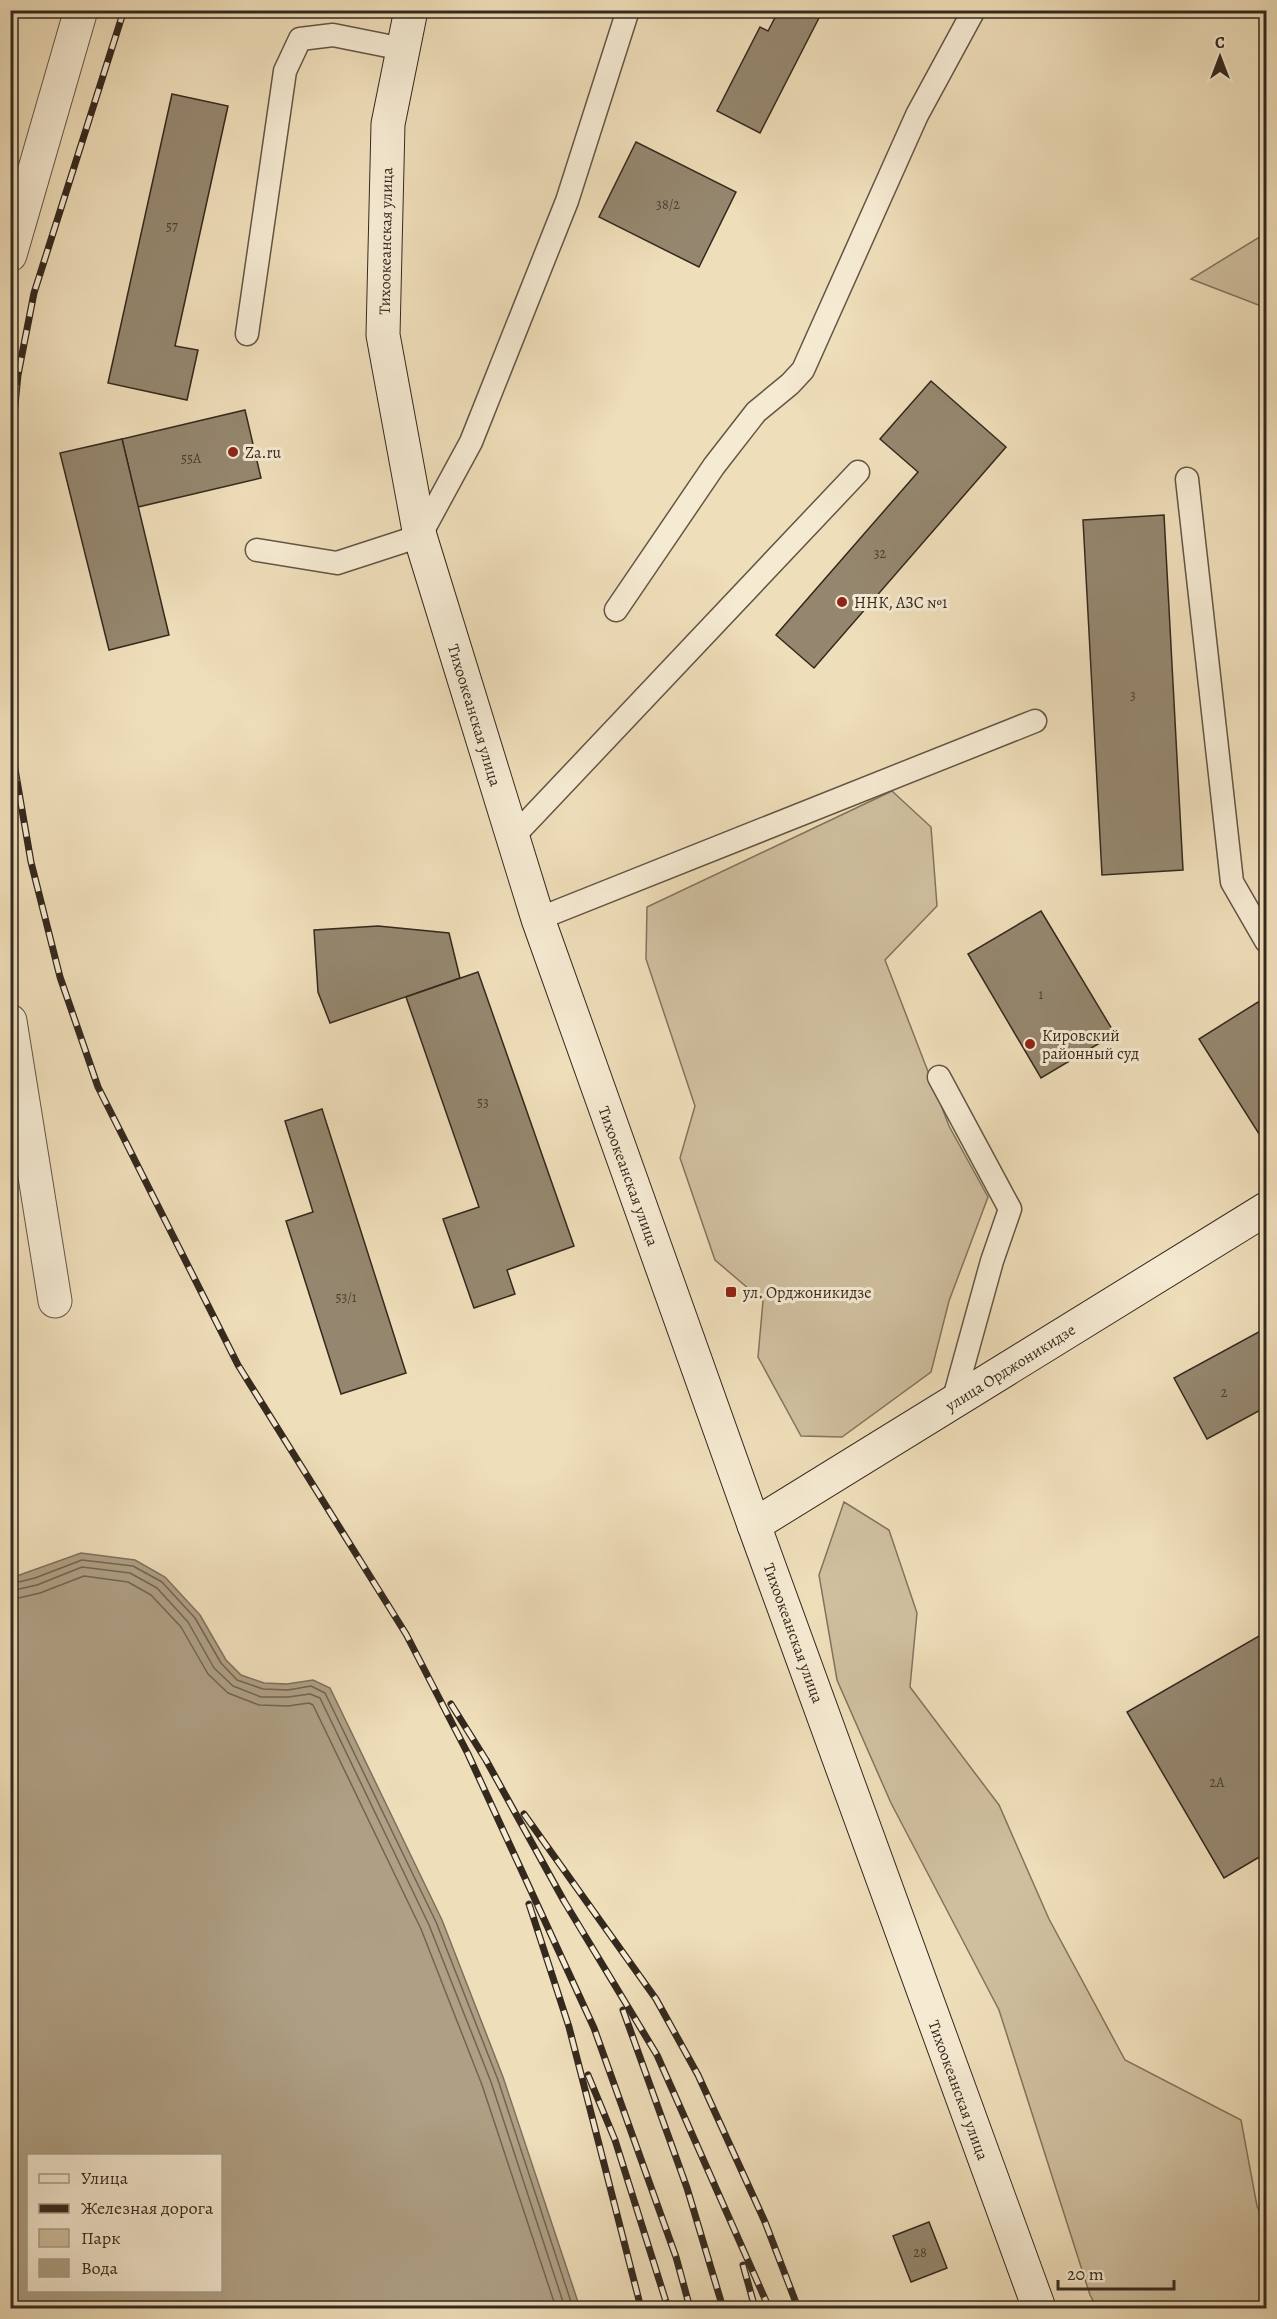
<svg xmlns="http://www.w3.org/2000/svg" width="1277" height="2319" viewBox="0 0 1277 2319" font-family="Alegreya,serif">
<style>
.green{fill:#cfbf9f;stroke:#82745e;stroke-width:1.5}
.water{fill:#afa085;stroke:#7e705c;stroke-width:1.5;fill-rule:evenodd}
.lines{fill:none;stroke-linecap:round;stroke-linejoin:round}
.shore{stroke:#726452;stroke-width:1.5}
.building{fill:#95876f;stroke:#34291e;stroke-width:1.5}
.lane-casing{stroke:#635645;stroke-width:25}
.street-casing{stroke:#635645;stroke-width:35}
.secondary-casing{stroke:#34291e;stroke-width:35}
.lane{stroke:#f5ead2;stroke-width:22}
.street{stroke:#f5ead2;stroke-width:33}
.secondary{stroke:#f5ead2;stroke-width:33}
.rail-casing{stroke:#34291e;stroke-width:7}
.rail{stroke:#f5ead2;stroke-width:4.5;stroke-dasharray:14;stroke-linecap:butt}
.poi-dot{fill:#8f2418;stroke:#f5ead2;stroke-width:2}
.labels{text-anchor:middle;stroke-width:6;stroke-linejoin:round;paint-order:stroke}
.number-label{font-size:14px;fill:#4c4032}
.street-label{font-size:16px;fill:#34291e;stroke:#f5ead2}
.poi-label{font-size:16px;fill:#34291e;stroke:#f5ead2;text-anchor:start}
</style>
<rect width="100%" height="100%" fill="#efdeba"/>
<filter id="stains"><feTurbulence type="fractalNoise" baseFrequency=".00333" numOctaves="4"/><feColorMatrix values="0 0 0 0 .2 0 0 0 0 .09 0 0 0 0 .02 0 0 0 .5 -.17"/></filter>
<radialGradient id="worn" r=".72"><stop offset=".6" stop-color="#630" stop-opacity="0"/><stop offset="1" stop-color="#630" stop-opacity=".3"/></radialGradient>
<!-- green -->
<g class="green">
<polygon points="1266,233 1266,308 1191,279"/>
<polygon points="892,791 931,827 937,906 885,960 949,1126 988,1197 949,1301 931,1372 842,1437 801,1436 758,1357 763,1301 715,1260 680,1158 695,1106 646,959 647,907"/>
<polygon points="844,1502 889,1530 917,1613 910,1687 999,1805 1049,1919 1125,2060 1241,2120 1257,2206 1266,2225 1266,2308 1097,2308 1090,2295 999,2010 891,1803 837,1680 819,1575"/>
</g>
<!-- water -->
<path class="water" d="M 81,1553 L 135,1560 L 165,1577 L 200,1615 L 226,1660 L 241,1675 L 264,1683 L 287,1684 L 313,1680 L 330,1688 L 442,1920 L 503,2077 L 580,2308 L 11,2308 L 11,1578 ZM 28,2156 L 220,2156 L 220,2290 L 28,2290 Z"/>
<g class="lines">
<!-- shore -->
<g class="shore">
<polyline points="10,1584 35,1578 82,1560 133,1566 162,1582 195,1618 221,1663 237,1680 263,1689 288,1690 311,1686 325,1693 436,1922 498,2080 573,2308"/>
<polyline points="10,1591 37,1585 82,1567 130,1573 157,1588 188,1622 214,1668 233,1686 261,1697 288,1697 310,1694 320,1698 429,1925 491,2082 565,2308"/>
<polyline points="10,1600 40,1593 84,1576 128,1582 151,1595 181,1627 208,1674 228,1693 259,1705 288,1706 309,1703 313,1705 421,1929 482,2085 556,2308"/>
</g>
</g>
<!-- building -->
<g class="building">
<polygon points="779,10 822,12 760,133 717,111 760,27 768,31"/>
<polygon points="172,94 228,106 175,346 198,350 187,400 108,383"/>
<polygon points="636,142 736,192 699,267 599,217"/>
<polygon points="931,381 1006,447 814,668 776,635 918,472 880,439"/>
<polygon points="245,410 261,478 138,507 122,439"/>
<polygon points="122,439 169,635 109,650 60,453"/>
<polygon points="1164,515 1183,870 1102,875 1083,520"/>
<polygon points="1041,911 1115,1034 1041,1078 968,954"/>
<polygon points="378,926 449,933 460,978 330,1023 318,992 314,930"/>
<polygon points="478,972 574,1246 507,1270 515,1294 474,1308 443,1219 479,1207 406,997"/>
<polygon points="1258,1002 1266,1014 1266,1145 1199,1039"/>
<polygon points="322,1109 406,1373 341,1394 286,1221 313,1212 285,1121"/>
<polygon points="1266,1328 1266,1407 1207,1439 1174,1378"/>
<polygon points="1266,1632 1266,1853 1224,1878 1127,1712"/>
<polygon points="929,2222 947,2268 911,2282 893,2236"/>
</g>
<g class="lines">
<defs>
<g id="lane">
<polyline points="247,334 285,71 300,39 333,35 403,49"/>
<polyline points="1187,479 1232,882 1266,941"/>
<polyline points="257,550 337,563 420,536 471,442 567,201 628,10"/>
<polyline points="616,610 714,466 756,412 790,384 803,370 917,115 974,10"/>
<polyline points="513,837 858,472"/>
<polyline points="538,919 1035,721"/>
<polyline points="939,1077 1010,1209 992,1261 953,1402"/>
</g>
<g id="street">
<polyline points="10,255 81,10"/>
<polyline points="10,1021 55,1301"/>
</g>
<g id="secondary">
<polyline points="411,10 388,124 383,335 420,536 538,919 754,1525 1039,2308"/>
<polyline points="754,1525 1266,1209"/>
</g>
</defs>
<!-- lane casing -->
<use href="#lane" class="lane-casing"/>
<!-- street casing -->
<use href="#street" class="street-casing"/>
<!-- secondary casing -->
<use href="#secondary" class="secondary-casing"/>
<!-- lane -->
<use href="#lane" class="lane"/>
<!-- street -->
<use href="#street" class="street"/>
<!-- secondary -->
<use href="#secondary" class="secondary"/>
<defs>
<g id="rail">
<polyline points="10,455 18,375 34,293 124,10"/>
<polyline points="10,740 31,862 60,977 98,1087 238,1365 406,1634 468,1754 594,2028 676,2257 690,2308"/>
<polyline points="451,1704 486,1760 564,1901 657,2055 769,2308"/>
<polyline points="524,1814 656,1999 698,2075 765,2222 798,2308"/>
<polyline points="529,1904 569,2027 641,2308"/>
<polyline points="623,2010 687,2188 723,2308"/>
<polyline points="588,2075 615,2140 668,2308"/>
<polyline points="743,2265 755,2308"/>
</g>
</defs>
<!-- rail casing -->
<use href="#rail" class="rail-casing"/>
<!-- rail -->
<use href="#rail" class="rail"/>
</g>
<!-- markers -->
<g class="poi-dot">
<circle cx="233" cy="452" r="6"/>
<circle cx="842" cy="602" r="6"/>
<circle cx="1030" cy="1044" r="6"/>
<rect x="725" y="1286" width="12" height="12" rx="3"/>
</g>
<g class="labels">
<!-- number labels -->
<g class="number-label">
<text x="668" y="209">38/2</text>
<text x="172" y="231">57</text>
<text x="191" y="463">55А</text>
<text x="880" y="558">32</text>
<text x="1133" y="700">3</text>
<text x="1041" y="999">1</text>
<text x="483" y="1107">53</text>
<text x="346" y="1302">53/1</text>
<text x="1224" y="1397">2</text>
<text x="1217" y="1787">2А</text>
<text x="920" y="2257">28</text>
</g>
<!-- street labels -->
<g class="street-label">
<text transform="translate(385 241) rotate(-89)" y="6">Тихоокеанская улица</text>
<text transform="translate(475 715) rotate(73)" y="6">Тихоокеанская улица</text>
<text transform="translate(629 1176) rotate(70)" y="6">Тихоокеанская улица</text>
<text transform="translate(1010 1367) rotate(-32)" y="6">улица Орджоникидзе</text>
<text transform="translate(794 1633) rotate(70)" y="6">Тихоокеанская улица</text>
<text transform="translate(959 2090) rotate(70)" y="6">Тихоокеанская улица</text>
</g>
<!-- poi labels -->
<g class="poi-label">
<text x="245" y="458">Za.ru</text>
<text x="854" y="608">ННК, АЗС №1</text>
<text x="1042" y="1041">Кировский<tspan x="1042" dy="18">районный суд</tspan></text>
<text x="743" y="1298">ул. Орджоникидзе</text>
</g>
</g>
<!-- margin -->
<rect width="1277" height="2319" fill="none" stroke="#efdeba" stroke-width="36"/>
<rect x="12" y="12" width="1253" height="2295" fill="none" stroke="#34291e" stroke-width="3"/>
<rect x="18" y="18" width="1241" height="2283" fill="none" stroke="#34291e" stroke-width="1.5"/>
<!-- legend -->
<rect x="27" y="2154" width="195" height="138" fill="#f5ead2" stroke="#a89d8a" stroke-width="1.5"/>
<rect x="39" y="2174" width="30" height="9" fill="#f5ead2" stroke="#a89d8a" stroke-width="1.5"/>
<text x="81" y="2184" font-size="18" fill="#34291e">Улица</text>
<rect x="39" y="2204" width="30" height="9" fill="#34291e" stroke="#a89d8a" stroke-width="1.5"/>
<text x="81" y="2214" font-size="18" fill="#34291e">Железная дорога</text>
<rect x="39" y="2229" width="30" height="18" fill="#cfbf9f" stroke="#a89d8a" stroke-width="1.5"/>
<text x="81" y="2244" font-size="18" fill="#34291e">Парк</text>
<rect x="39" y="2259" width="30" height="18" fill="#afa085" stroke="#a89d8a" stroke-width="1.5"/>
<text x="81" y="2274" font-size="18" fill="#34291e">Вода</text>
<!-- north arrow -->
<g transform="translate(1220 57)" stroke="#f5ead2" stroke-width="4.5" paint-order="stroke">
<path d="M0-4.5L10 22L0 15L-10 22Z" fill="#34291e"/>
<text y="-9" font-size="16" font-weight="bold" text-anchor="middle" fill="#34291e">С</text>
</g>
<!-- scale -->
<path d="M1058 2280v9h116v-9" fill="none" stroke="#34291e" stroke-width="3"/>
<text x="1067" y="2280" font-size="18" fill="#34291e" stroke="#f5ead2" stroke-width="4.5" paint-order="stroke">20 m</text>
<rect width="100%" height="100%" filter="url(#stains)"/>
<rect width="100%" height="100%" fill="url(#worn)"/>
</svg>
